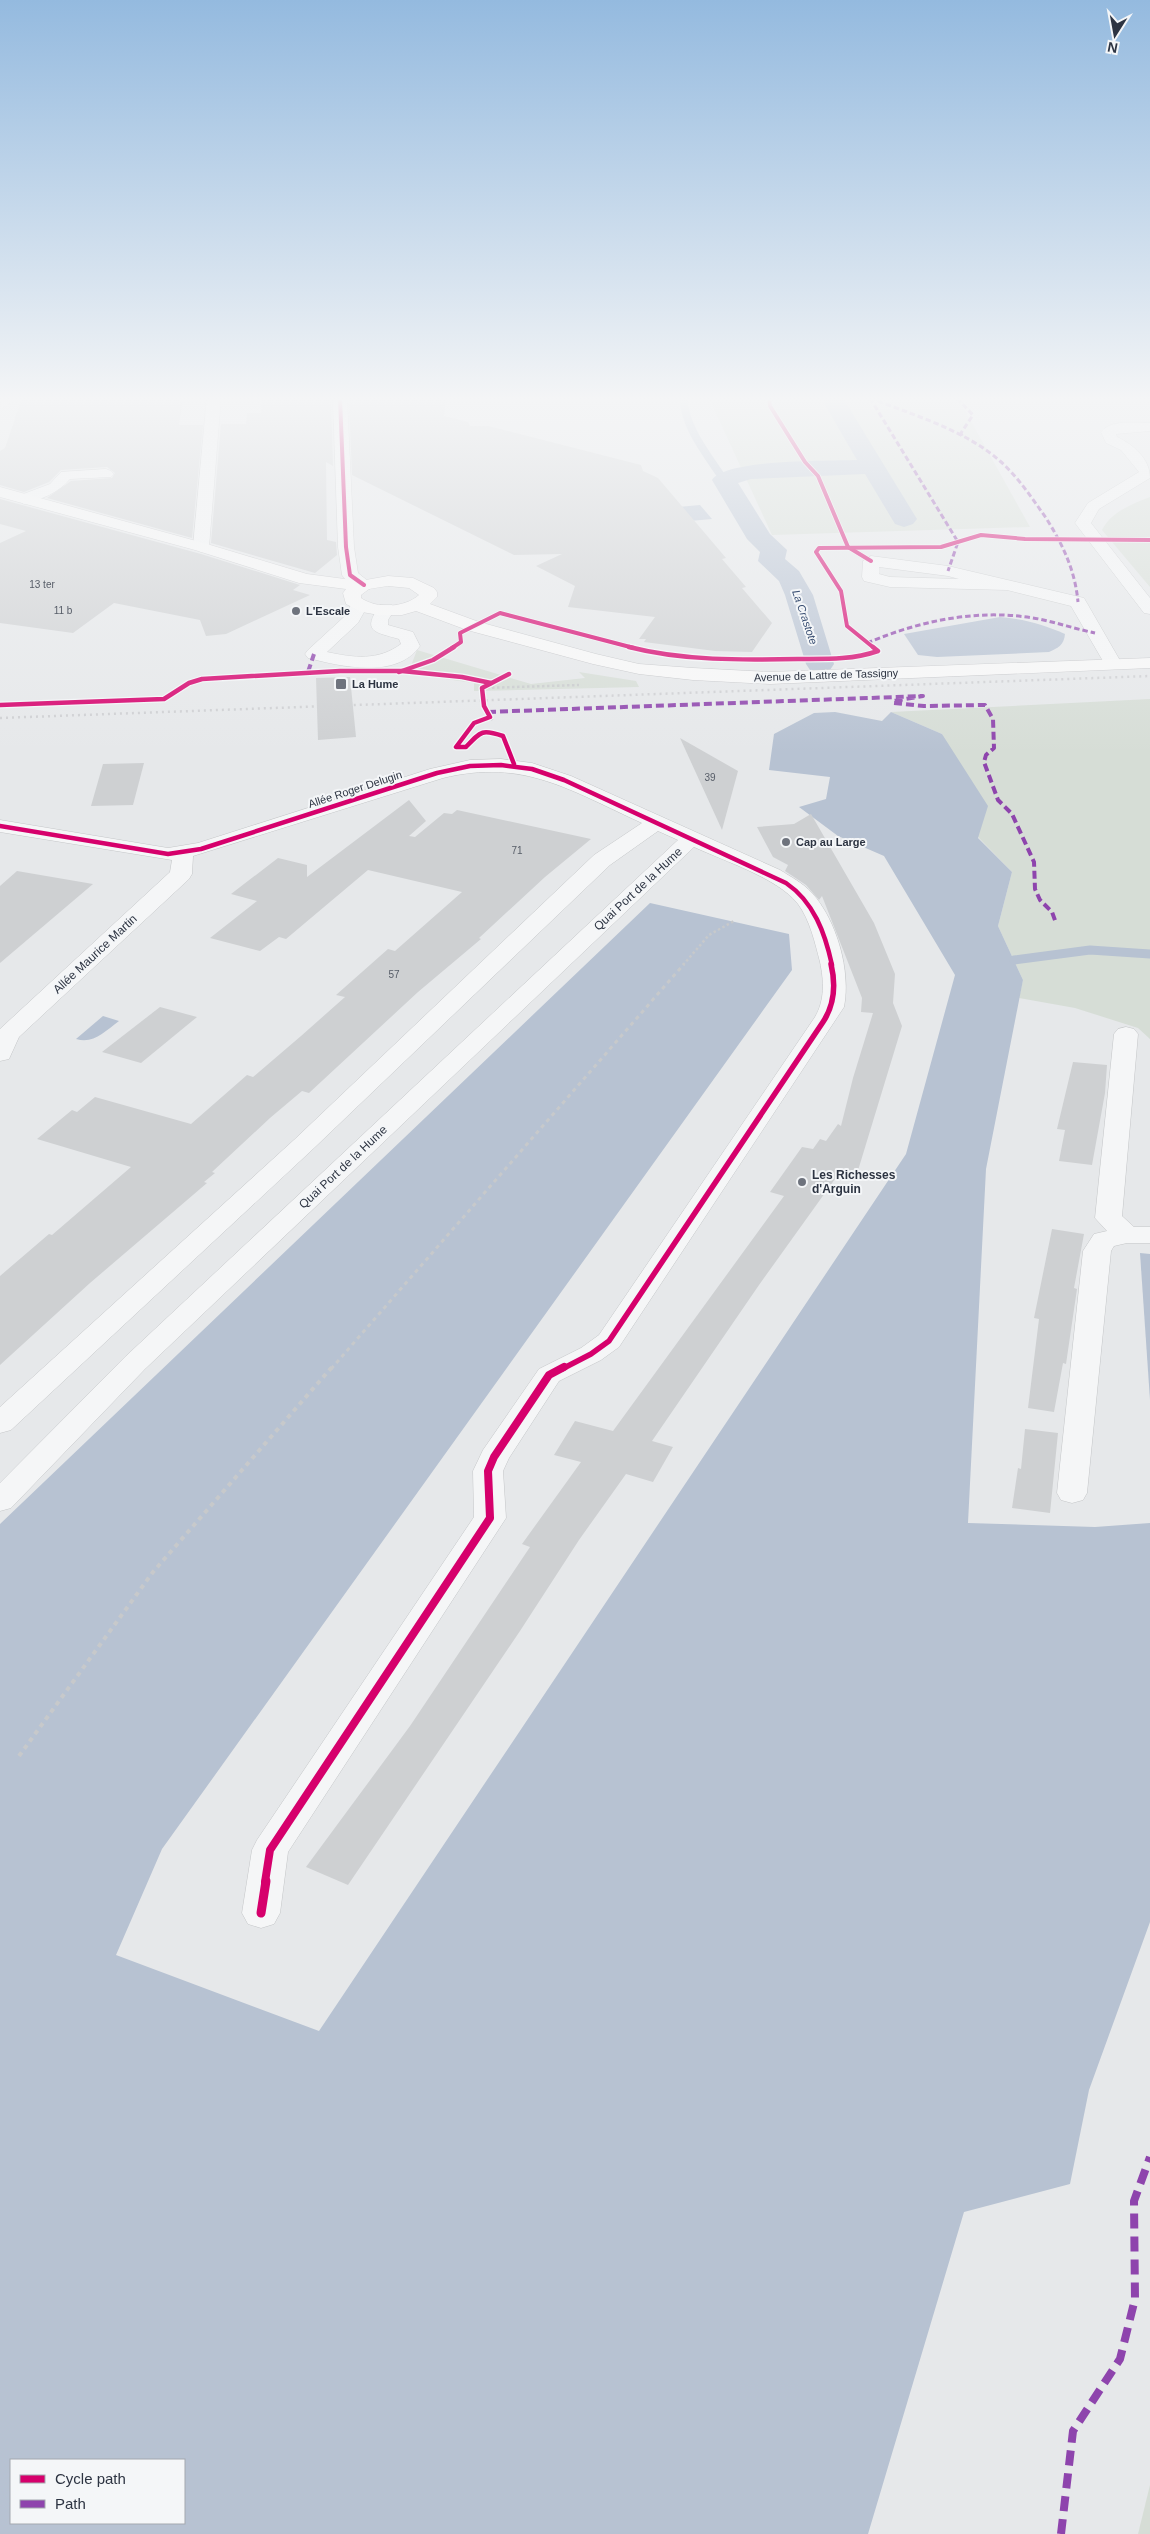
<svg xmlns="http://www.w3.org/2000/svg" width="1150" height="2534" viewBox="0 0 1150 2534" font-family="Arial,sans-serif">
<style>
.green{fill:#d6ddd6}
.water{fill:#b7c2d2;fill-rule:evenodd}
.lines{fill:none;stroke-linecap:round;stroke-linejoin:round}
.stream-far1{stroke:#b7c2d2;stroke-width:8}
.stream{stroke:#b7c2d2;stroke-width:9}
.canal{fill:#b7c2d2;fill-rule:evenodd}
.building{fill:#ced0d2}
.minor-casing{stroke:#c4c6c8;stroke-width:1}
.major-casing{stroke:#c3c4c7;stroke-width:1}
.path-far3{stroke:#c7c9cb;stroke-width:2;stroke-dasharray:2 2;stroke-linecap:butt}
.path-far2{stroke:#c7c9cb;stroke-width:2.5;stroke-dasharray:2.5 2.5;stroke-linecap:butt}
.path-far1{stroke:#c7c9cb;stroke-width:3;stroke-dasharray:4 4;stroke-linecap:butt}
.path{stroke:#c7c9cb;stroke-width:4;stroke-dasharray:4.5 4.5;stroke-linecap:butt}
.minor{fill:#f5f6f7;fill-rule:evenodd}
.major{fill:#f8f8f8;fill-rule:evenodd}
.rail{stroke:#cecfd2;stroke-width:2.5;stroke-dasharray:2 4;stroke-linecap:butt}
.quiet-far2{stroke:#8e44ad;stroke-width:3;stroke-dasharray:5.5 3;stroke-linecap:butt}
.quiet-far1{stroke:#8e44ad;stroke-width:4;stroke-dasharray:8 4;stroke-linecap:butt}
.quiet{stroke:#8e44ad;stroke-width:8;stroke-dasharray:15 8;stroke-linecap:butt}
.cycleway-far4-casing{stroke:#f4f6f8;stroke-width:5.5}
.cycleway-far3-casing{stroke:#f4f6f8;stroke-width:7}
.cycleway-far2-casing{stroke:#f4f6f8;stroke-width:9}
.cycleway-far1-casing{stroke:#f4f6f8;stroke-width:11}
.cycleway-casing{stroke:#f4f6f8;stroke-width:12}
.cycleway-far4{stroke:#d6006c;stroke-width:4}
.cycleway-far3{stroke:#d6006c;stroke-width:4.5}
.cycleway-far2{stroke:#d6006c;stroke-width:5.5}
.cycleway-far1{stroke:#d6006c;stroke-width:8}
.cycleway{stroke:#d6006c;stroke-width:9}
.poi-dot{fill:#6e737d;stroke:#f4f6f8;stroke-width:2}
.labels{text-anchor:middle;stroke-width:4;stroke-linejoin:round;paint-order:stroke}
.number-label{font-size:10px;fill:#565c67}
.far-poi-label{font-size:11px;font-weight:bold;fill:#2d3442;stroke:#f4f6f8;text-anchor:start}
.far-water-label{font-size:11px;font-style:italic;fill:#3b5073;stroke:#f4f6f8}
.far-street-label{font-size:11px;fill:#2d3442;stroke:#f4f6f8}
.street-label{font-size:12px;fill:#2d3442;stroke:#f4f6f8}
.poi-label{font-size:12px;font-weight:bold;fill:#2d3442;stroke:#f4f6f8;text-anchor:start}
</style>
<rect width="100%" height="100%" fill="#e6e8ea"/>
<!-- green -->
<g class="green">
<polygon points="709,398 958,398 1030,527 772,535"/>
<path d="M 1150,497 L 1150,587 L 1102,530 C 1111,512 1132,504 1150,497 Z"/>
<polygon points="417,650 531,684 585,678 579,672 636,681 639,687 474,691 474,683 424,676 409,671"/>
<polygon points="1150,699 1150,1039 1138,1028 1075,1008 1019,998 1023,980 998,926 1012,872 978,837 942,734 891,712"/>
<polygon points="1150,2485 1150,2534 1138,2534"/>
</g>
<!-- water -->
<g class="water">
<polygon points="700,505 712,519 690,521 678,507"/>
<path d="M 1000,617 C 1024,619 1043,624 1065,634 C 1064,645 1058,648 1049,652 L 937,657 L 918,655 L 904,634 Z"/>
<path d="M 835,712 L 882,721 L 891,712 L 942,734 L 988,806 L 978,838 L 1012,872 L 998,926 L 1023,980 L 986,1169 L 968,1523 L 1095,1527 L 1150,1523 L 1150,1922 L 1089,2090 L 1070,2184 L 964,2212 L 868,2534 L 0,2534 L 0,1524 L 650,903 L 789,934 L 792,970 L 162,1849 L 116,1955 L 319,2031 L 906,1154 L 955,975 L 884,856 L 838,836 L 799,807 L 826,799 L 830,777 L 769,770 L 774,734 L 814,713 ZM 11,2460 L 184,2460 L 184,2523 L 11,2523 Z"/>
<path d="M 103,1016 L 119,1021 C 104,1032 94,1044 76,1039 Z"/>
<polygon points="1140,1253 1150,1254 1150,1400"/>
</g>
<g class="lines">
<!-- stream-far1 -->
<path class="stream-far1" d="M 684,398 C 683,426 709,457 724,480"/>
<!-- stream -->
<polyline class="stream" points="1014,960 1090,950 1150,954"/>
<!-- canal -->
<path class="canal" d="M 821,398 L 843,398 L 917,519 L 913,524 L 904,527 L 895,524 L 865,474 L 751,479 L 738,483 L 770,534 L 787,550 L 785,559 L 799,571 L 813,595 L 834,664 L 830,670 L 820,673 L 810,670 L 806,664 L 785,595 L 779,581 L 758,561 L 760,552 L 747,539 L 712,480 C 726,459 829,461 857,460 Z"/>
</g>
<!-- building -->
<g class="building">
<polygon points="22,398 61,398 61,400 183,398 179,425 203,425 192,538 47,498 71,481 112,478 115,473 107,467 61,470 49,482 24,492 0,485 0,451 5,448"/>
<polygon points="262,398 331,398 333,466 326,462 327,540 336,542 337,555 315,573 211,543 221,424 246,424 247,413 261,413"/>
<polygon points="349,398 446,398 444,416 468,422 470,426 488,426 641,465 643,471 658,478 726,558 722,559 746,587 742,588 772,623 752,652 715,651 644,642 646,639 639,639 655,617 568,607 575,586 536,566 562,554 514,555 352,475"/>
<polygon points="0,499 201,554 300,585 293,590 310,595 226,634 206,636 200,620 114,603 73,633 0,623 0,543 26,531 0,524"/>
<polygon points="350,677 356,737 318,740 316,678"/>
<polygon points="680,738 738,771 722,830"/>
<polygon points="144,763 133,805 91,806 103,764"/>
<polygon points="409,800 426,821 409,836 415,837 444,813 452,814 457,810 591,839 545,877 479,938 481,939 418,992 309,1093 302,1091 270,1118 212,1172 215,1173 204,1182 207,1183 90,1283 0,1365 0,1276 49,1234 52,1235 131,1167 37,1139 72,1110 77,1112 95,1097 191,1124 247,1075 253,1077 301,1036 345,997 336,995 388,949 395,951 462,892 368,870 286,939 279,937 260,951 210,938 257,901 231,894 278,858 307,865 307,877"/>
<polygon points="811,814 874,923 895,974 893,1003 902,1026 856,1177 840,1172 759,1285 652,1441 673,1447 653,1482 626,1474 579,1540 520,1631 348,1885 306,1867 410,1726 530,1547 522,1544 581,1462 554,1455 575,1421 613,1431 784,1196 770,1192 802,1147 813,1149 820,1139 826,1141 838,1124 841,1126 853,1078 873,1013 861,1012 862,998 822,896 819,900 806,885 785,871 788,865 773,857 757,827 794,824"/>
<polygon points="17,871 93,884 0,963 0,886"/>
<polygon points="160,1007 197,1017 141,1063 102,1052"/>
<polygon points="1073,1062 1107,1065 1105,1093 1092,1165 1059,1161 1065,1130 1057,1129"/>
<polygon points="1052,1229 1084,1234 1074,1288 1077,1289 1066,1364 1063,1363 1054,1412 1028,1408 1039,1319 1034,1318"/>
<polygon points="1025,1429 1058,1433 1050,1513 1012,1508 1018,1468 1021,1469"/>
</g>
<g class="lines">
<defs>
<g id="minor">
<polygon points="18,398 0,409 2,398"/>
<polygon points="207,398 221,398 209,547 201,552 193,547"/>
<path d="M 333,398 L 347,398 L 354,547 L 358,573 L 373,585 L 370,589 C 359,591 348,584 342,575 L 338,547 Z"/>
<path d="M 1150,423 L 1150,431 L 1116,434 L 1117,437 C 1134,445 1150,459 1150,478 L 1099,509 L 1091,523 L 1150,598 L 1150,614 L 1144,613 L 1075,523 L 1088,503 L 1139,472 L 1121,450 L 1106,443 L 1101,432 C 1111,419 1135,423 1150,423 Z"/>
<path d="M 106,469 L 111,471 L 114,474 L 111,477 L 70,479 C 58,493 42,499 24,504 L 16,499 L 18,496 L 50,484 L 61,472 Z"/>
<path d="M 871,556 L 948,566 L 1084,598 L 1122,664 L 1119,668 L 1107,668 L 1071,606 L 1007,590 L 890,587 L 864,581 L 862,577 L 863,561 ZM 879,567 L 948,576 L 959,579 L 890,577 L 879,574 Z"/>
<path d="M 359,600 L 365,601 L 368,605 L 358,623 L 327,652 C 354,658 378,661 401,644 L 399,639 C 375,632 361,632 380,605 L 392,605 L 395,609 L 388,620 L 388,625 L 413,632 L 420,646 C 396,680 340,666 308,658 L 305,654 L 308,650 L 345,616 L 353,601 Z"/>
<path d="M 501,759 L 532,763 L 571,776 L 780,870 C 791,877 803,883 812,893 C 837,921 851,971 844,1007 L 619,1347 L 601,1360 L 559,1381 L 509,1458 L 503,1471 L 506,1518 L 288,1852 L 280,1913 L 274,1924 L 261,1928 L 248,1924 L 242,1913 L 252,1850 L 257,1840 L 474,1517 L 473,1471 L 483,1450 L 539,1369 L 581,1348 L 599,1335 L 815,1017 C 825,1000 824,981 820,962 C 815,943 810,920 798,904 C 778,878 724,861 694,847 L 145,1369 L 11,1508 L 0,1511 L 0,1483 L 125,1357 L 678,840 L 658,831 L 610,865 L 313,1149 L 11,1430 L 0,1433 L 0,1407 L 295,1139 L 594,855 L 642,823 C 571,791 524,758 443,778 L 193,856 L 192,874 L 189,879 L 19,1037 L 9,1059 L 0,1061 L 0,1029 L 170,872 L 172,860 L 0,832 L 0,820 L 168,848 L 198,843 L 430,769 L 470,760 Z"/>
<polygon points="1126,1027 1134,1029 1138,1034 1122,1216 1134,1227 1150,1227 1150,1243 1127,1243 1114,1246 1111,1251 1087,1493 1083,1500 1072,1503 1061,1500 1057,1493 1083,1251 1094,1234 1107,1231 1095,1218 1114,1034 1118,1029"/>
</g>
<path id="major" d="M 0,487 L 207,544 L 307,574 L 360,581 L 388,576 L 413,578 L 434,588 L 437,592 L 437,597 L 430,604 L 479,622 L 596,654 L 639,664 L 693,668 L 770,672 L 1150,658 L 1150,668 L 770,684 L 693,680 L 639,674 L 593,664 L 467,630 L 416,611 L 402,615 L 379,615 L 362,612 L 346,604 L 343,593 L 346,589 L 299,583 L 195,550 L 0,497 ZM 388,586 L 409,588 L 419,595 C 404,608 377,609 361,598 L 361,595 L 369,589 Z"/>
</defs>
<!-- minor casing -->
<use href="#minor" class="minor-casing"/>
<!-- major casing -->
<use href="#major" class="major-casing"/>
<!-- path-far3 -->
<g class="path-far3">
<polyline points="955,543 981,535 1025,539 1057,538"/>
<polyline points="849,547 819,548 816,552 841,591 847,626 871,646"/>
</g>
<!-- path-far2 -->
<g class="path-far2">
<polyline points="482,688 579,685"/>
<polyline points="491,718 493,722"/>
<polyline points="683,965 709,935 734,921"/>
</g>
<!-- path-far1 -->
<polyline class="path-far1" points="331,1369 684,964"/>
<!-- path -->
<polyline class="path" points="19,1756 153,1572 332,1367"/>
<!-- minor -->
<use href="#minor" class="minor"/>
<!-- major -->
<use href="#major" class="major"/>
<!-- rail -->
<polyline class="rail" points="0,718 1150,676"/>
<!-- quiet-far2 -->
<g class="quiet-far2">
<path d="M 870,398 C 913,415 965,430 1000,461 C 1018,477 1032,498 1046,518 C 1063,545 1075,570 1078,602"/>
<polyline points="870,398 958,542 948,571"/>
<polyline points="957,398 973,415 961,433 963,438"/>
<path d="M 867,643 C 922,620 980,608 1039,619 C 1058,623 1076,629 1095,633"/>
</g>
<!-- quiet-far1 -->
<g class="quiet-far1">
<polyline points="308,672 314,654"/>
<polyline points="488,712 923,696 893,701 894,703 924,706 985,705 993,719 994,748 986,755 984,762 998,800 1012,814 1034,862 1035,889 1040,900 1052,912 1056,923"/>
</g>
<!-- quiet -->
<polyline class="quiet" points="1061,2534 1073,2431 1120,2359 1135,2299 1134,2201 1150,2157"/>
<defs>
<g id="cycleway-far4">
<polyline points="340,398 346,547 350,575 364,585"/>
<polyline points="769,398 770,406 805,462 818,476 848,547 871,561"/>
<polyline points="452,648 461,642 460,633 500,613 634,648"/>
<polyline points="874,648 847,626 841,591 816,552 819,548 941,547 981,535 1025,539 1150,540"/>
</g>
<g id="cycleway-far3">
<path d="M 629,647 C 683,661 742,660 798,659 C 826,659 852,660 878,651 L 873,647"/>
<polyline points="399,672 433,660 454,647"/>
<path d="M 509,674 L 482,688 L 484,706 L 490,717 L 474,723 L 456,747 L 466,747 C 481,731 482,729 503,736 L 514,764"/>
<polyline points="0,705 164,699 189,683 202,679 340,671 402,671 462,677 491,683"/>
<path d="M 0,826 L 168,854 L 201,849 L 437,773 L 470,766 L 501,765 L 532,769 L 564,780 L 786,883 C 814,902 825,933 832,965"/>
</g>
<path id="cycleway-far2" d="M 562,1369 L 591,1354 L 609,1341 L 823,1022 C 835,1004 836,985 831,964"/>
<polyline id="cycleway-far1" points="265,1882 270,1850 490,1518 488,1471 494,1457 549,1375 564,1367"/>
<polyline id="cycleway" points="261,1913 266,1881"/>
</defs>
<!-- cycleway-far4 casing -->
<use href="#cycleway-far4" class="cycleway-far4-casing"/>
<!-- cycleway-far3 casing -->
<use href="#cycleway-far3" class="cycleway-far3-casing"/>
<!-- cycleway-far2 casing -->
<use href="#cycleway-far2" class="cycleway-far2-casing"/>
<!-- cycleway-far1 casing -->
<use href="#cycleway-far1" class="cycleway-far1-casing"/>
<!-- cycleway casing -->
<use href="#cycleway" class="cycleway-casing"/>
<!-- cycleway-far4 -->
<use href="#cycleway-far4" class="cycleway-far4"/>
<!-- cycleway-far3 -->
<use href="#cycleway-far3" class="cycleway-far3"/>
<!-- cycleway-far2 -->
<use href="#cycleway-far2" class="cycleway-far2"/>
<!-- cycleway-far1 -->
<use href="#cycleway-far1" class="cycleway-far1"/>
<!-- cycleway -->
<use href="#cycleway" class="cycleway"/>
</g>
<!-- sky -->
<linearGradient id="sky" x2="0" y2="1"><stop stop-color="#94badf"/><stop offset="0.53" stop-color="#f4f5f6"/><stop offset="1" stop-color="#f4f5f6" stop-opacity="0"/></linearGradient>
<rect width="1150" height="753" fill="url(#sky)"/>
<!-- markers -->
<g class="poi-dot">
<circle cx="296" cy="611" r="5"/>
<rect x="335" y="678" width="12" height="12" rx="2.5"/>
<circle cx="786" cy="842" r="5"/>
<circle cx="802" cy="1182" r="5"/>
</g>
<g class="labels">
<!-- number labels -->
<g class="number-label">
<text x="42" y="588">13 ter</text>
<text x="63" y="614">11 b</text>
<text x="710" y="781">39</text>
<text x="517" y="854">71</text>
<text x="394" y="978">57</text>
</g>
<!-- far-poi labels -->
<g class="far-poi-label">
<text x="306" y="615">L'Escale</text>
<text x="352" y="688">La Hume</text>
<text x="796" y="846">Cap au Large</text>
</g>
<!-- far-water labels -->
<g class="far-water-label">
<text transform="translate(805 617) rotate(71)" y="4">La Crastote</text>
</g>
<!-- far-street labels -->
<g class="far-street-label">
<text transform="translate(826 675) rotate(-2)" y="4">Avenue de Lattre de Tassigny</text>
<text transform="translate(355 789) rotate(-18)" y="4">Allée Roger Delugin</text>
</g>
<!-- street labels -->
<g class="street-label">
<text transform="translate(638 889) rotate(-43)" y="4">Quai Port de la Hume</text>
<text transform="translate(95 954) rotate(-43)" y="4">Allée Maurice Martin</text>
<text transform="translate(343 1167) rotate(-43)" y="4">Quai Port de la Hume</text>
</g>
<!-- poi labels -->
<g class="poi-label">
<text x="812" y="1179">Les Richesses<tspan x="812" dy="14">d'Arguin</tspan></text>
</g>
</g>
<!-- legend -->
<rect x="10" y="2459" width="175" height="65" fill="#f4f6f8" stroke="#a4a8af"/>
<rect x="20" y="2475" width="25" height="8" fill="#d6006c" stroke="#a4a8af"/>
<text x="55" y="2484" font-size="15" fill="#2d3442">Cycle path</text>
<rect x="20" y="2500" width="25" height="8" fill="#8e44ad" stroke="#a4a8af"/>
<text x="55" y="2509" font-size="15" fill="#2d3442">Path</text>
<!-- north arrow -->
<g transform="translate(1115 35) rotate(191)" stroke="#f4f6f8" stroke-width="4" paint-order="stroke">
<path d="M0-4L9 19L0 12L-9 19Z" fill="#2d3442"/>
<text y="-8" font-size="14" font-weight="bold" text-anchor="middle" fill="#2d3442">N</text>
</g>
</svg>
